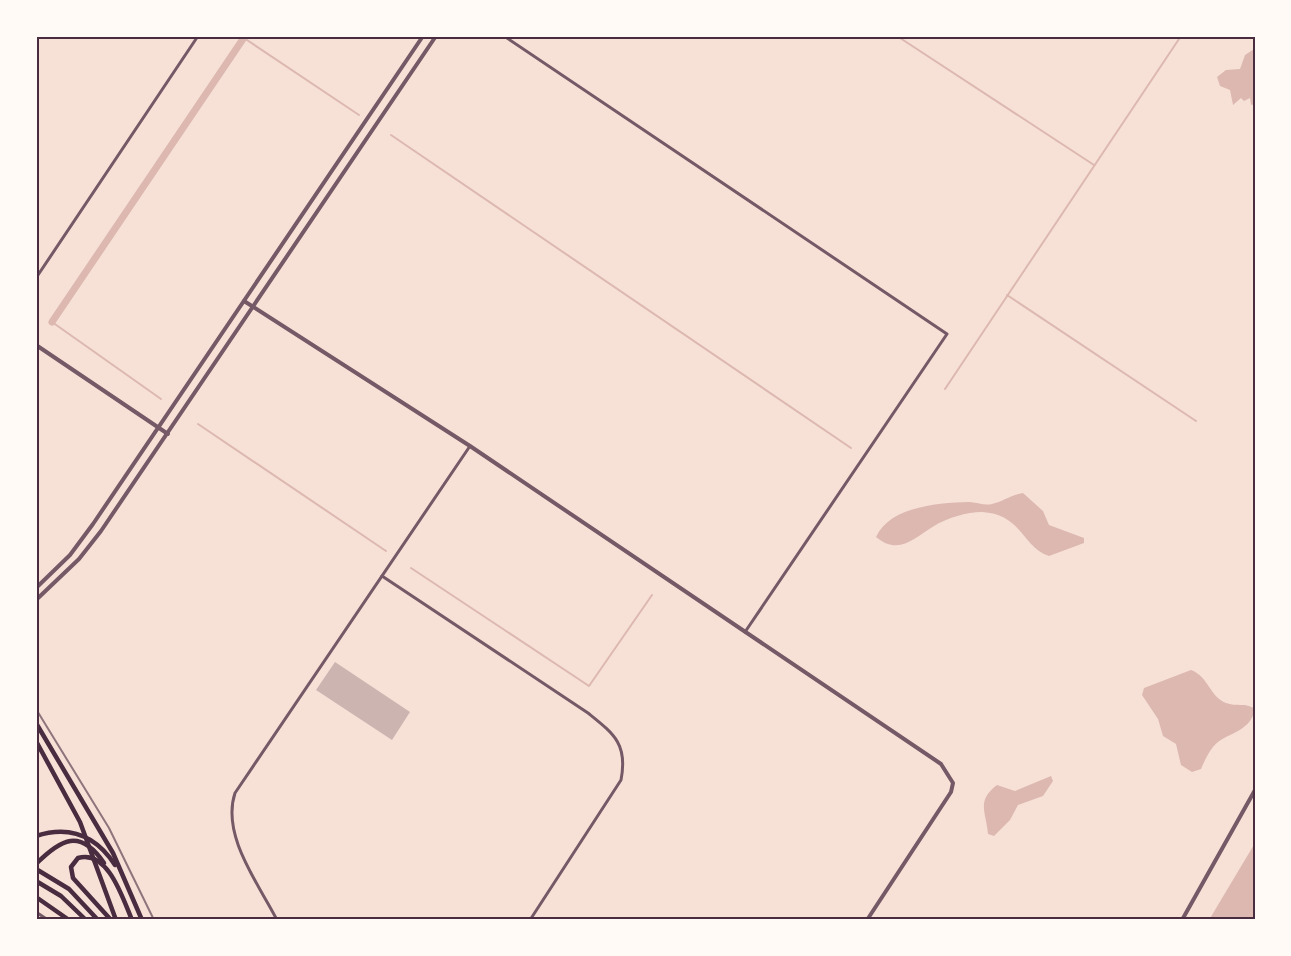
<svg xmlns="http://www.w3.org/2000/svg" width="1291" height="956" viewBox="0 0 1291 956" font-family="'Nunito Sans',sans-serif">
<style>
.water{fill:#dcb8b0}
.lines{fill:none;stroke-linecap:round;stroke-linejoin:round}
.stream{stroke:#dcb8b0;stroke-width:2}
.canal{stroke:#dcb8b0;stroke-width:7}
.building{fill:#ccb4b1}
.minor{stroke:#755966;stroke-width:3}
.tertiary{stroke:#755966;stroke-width:4}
.primary{stroke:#4a2c40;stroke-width:4.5}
.rail{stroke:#8f747c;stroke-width:2}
.neatline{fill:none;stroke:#4a2c40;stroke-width:2}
</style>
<rect width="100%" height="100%" fill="#f7e1d7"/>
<!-- water -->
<g class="water">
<polygon points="1251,36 1255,36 1255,104 1251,105 1250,98 1244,101 1241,98 1233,105 1230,90 1220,86 1217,77 1226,70 1240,69 1245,55 1254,49 1255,40"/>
<path d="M 1023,493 L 1043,511 L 1049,525 L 1084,538 L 1084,543 L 1049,556 C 1022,547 1022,514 982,512 C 967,512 947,518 934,526 C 914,538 899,556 876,537 C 890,506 939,503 969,502 C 976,502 985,506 992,504 C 1003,502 1010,495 1023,493 Z"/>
<path d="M 1191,670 C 1208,676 1210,697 1226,703 C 1236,707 1246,702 1255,709 C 1250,734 1225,732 1213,747 C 1208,753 1204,762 1201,769 L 1192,772 L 1181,765 L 1176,744 L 1163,736 L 1158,719 L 1142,695 L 1144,688 Z"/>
<path d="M 1051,776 L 1053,781 L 1043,796 L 1018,805 L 1010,820 L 994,836 L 988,834 C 986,811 976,801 997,785 L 1015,791 Z"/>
<polygon points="1255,843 1255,920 1209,920"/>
</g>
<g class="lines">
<!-- stream -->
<g class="stream">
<polyline points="897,36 1094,165"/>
<polyline points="244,38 359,115"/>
<polyline points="391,135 851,448"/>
<polyline points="1007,295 1196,421"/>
<polyline points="52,322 161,399"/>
<polyline points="945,389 1181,36"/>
<polyline points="198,424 386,551"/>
<polyline points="411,568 589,686 652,595"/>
</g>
<!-- canal -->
<polyline class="canal" points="52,322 245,36"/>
</g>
<!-- building -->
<polygon class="building" points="335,662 410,712 392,740 316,690"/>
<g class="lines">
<!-- minor -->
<g class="minor">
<polyline points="504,36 947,334 745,632"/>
<polyline points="36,278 198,36"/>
<path d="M 382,576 L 588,713 C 614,734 628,744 621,780 L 530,920"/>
<polyline points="36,912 48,920"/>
<path d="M 277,920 C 258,883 221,835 235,793 L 470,446"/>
</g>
<!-- tertiary -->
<g class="tertiary">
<polyline points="244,301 470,446 941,764 953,783 951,792 867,920"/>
<polyline points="36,345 168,434"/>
<polyline points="36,588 70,555 93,524 423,36"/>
<polyline points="36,600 79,559 101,531 436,36"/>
<polyline points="1182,920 1255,790"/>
</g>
<!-- primary -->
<g class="primary">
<polyline points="36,723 113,853 142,920"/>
<polyline points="36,741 80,822 116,920"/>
<path d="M 36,836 C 70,825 96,836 115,865"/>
<path d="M 36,864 C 61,839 80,828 104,863"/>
<polyline points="36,869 69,889 98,920"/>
<polyline points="36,881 61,896 86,920"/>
<polyline points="36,897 69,920"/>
<path d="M 111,920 L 73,878 L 71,867 L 78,858 C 108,849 123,899 132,920"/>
</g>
<!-- rail -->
<polyline class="rail" points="36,709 109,828 154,920"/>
</g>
<!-- border -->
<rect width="1291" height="956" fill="none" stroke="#fffaf5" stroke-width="75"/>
<rect x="38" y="38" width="1216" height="880" class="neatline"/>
</svg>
